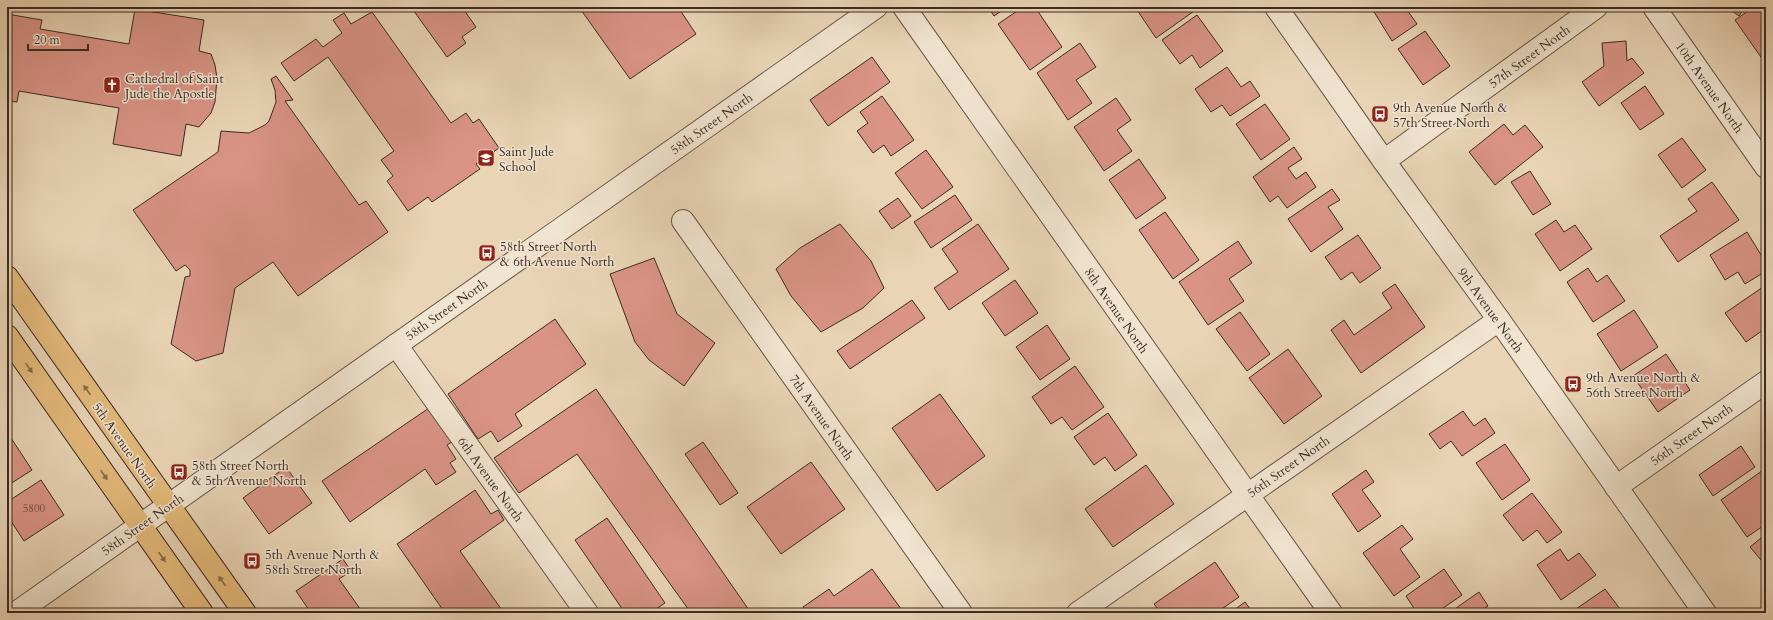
<svg xmlns="http://www.w3.org/2000/svg" width="1773" height="620" viewBox="0 0 1773 620" font-family="Cardo,serif">
<style>
.building{fill:#da9487;stroke:#3c2b24}
.lines{fill:none;stroke-linecap:round;stroke-linejoin:round}
.minor-casing{stroke:#675648;stroke-width:24}
.major-casing{stroke:#3c2b24;stroke-width:24}
.minor{stroke:#f1e4d0;stroke-width:22}
.major{stroke:#e4ba7b;stroke-width:22}
.oneway{fill:#886b4b}
.labels{text-anchor:middle;stroke-width:3;stroke-linejoin:round;paint-order:stroke}
.number-label{font-size:11px;fill:#64453d}
.street-label{font-size:13px;fill:#3c2b24;stroke:#f1e4d0}
.poi-label{font-size:13px;fill:#3c2b24;stroke:#f1e4d0;text-anchor:start}
</style>
<rect width="100%" height="100%" fill="#e9d5b6"/>
<filter id="stains"><feTurbulence type="fractalNoise" baseFrequency=".005" numOctaves="4"/><feColorMatrix values="0 0 0 0 .2 0 0 0 0 .09 0 0 0 0 .02 0 0 0 .5 -.17"/></filter>
<radialGradient id="worn" r=".72"><stop offset=".6" stop-color="#630" stop-opacity="0"/><stop offset="1" stop-color="#630" stop-opacity=".3"/></radialGradient>
<!-- building -->
<g class="building">
<polygon points="411,7 462,7 476,27 462,37 466,43 447,57"/>
<polygon points="579,7 678,7 696,34 630,79"/>
<polygon points="988,7 1007,7 994,16"/>
<polygon points="1023,7 1035,7 1062,47 1030,70 998,24"/>
<polygon points="1135,7 1195,7 1197,9 1156,38"/>
<polygon points="1371,7 1405,7 1417,24 1392,41"/>
<polygon points="1727,7 1745,7 1739,16"/>
<polygon points="1754,7 1766,7 1766,58 1763,60 1735,20"/>
<polygon points="135,9 204,20 199,51 211,54 215,65 217,78 215,102 211,113 199,127 186,124 181,156 113,144 119,108 19,91 17,102 7,101 7,14 42,20 40,29 129,44"/>
<polygon points="372,12 451,123 466,113 473,123 479,119 499,148 476,164 480,169 432,202 428,197 408,211 387,181 393,176 381,160 394,151 328,57 294,81 281,63 316,39 323,47 342,33 333,20 344,13 351,24"/>
<polygon points="1197,15 1223,51 1200,68 1192,55 1180,64 1162,40"/>
<polygon points="1425,31 1450,66 1423,85 1398,49"/>
<polygon points="1626,41 1627,61 1632,58 1644,73 1599,106 1582,82 1604,66 1602,43"/>
<polygon points="1080,43 1096,67 1076,80 1092,103 1068,120 1037,73"/>
<polygon points="872,57 890,82 828,126 810,100"/>
<polygon points="1227,67 1241,87 1250,81 1260,96 1230,116 1222,105 1211,112 1195,89"/>
<polygon points="276,76 293,100 285,101 359,205 366,201 388,232 298,296 273,262 235,288 223,353 196,361 171,344 185,277 190,276 190,270 185,265 176,271 133,210 218,152 221,131 249,133 265,125 269,121 276,102 275,90 271,79"/>
<polygon points="1645,86 1664,114 1640,130 1621,103"/>
<polygon points="882,96 914,140 891,156 884,145 873,153 857,131 868,123 860,112"/>
<polygon points="1116,98 1131,120 1117,130 1132,151 1104,171 1074,127"/>
<polygon points="1265,104 1290,139 1261,160 1236,124"/>
<polygon points="1504,124 1513,135 1525,125 1543,147 1495,185 1469,152"/>
<polygon points="1682,138 1706,170 1682,188 1658,155"/>
<polygon points="1294,147 1302,159 1288,168 1296,179 1306,172 1316,187 1287,208 1278,196 1270,202 1253,177"/>
<polygon points="926,150 953,187 922,209 895,173"/>
<polygon points="1139,159 1166,198 1136,219 1109,180"/>
<polygon points="1530,171 1551,204 1533,215 1511,182"/>
<polygon points="1712,182 1739,220 1678,262 1660,236 1697,211 1688,199"/>
<polygon points="1332,189 1340,200 1328,207 1343,229 1311,252 1288,219"/>
<polygon points="955,195 972,220 931,248 914,222"/>
<polygon points="898,198 911,216 892,229 879,211"/>
<polygon points="1165,212 1199,260 1173,279 1139,230"/>
<polygon points="1556,220 1564,232 1575,225 1592,249 1560,271 1535,234"/>
<polygon points="840,224 871,261 884,288 863,308 821,332 791,296 776,269 800,248"/>
<polygon points="978,224 1009,269 949,310 934,288 958,272 942,249"/>
<polygon points="1747,232 1766,263 1766,271 1745,284 1738,272 1725,280 1710,255"/>
<polygon points="1358,235 1381,268 1360,283 1352,272 1341,280 1325,257"/>
<polygon points="1238,241 1252,263 1229,279 1244,301 1208,325 1179,282"/>
<polygon points="654,258 677,314 715,343 684,386 649,360 635,342 610,274"/>
<polygon points="1588,268 1597,282 1607,275 1625,301 1593,322 1567,282"/>
<polygon points="1015,280 1038,313 1005,336 982,303"/>
<polygon points="1395,284 1425,327 1361,373 1331,330 1344,320 1354,335 1392,308 1382,293"/>
<polygon points="1766,285 1766,328 1746,342 1725,313"/>
<polygon points="912,300 925,318 850,369 837,351"/>
<polygon points="1634,310 1658,347 1621,371 1597,334"/>
<polygon points="1240,312 1270,354 1247,371 1216,329"/>
<polygon points="555,319 586,364 515,414 522,426 498,442 491,431 478,439 448,394"/>
<polygon points="1047,325 1070,359 1040,380 1016,347"/>
<polygon points="1288,349 1322,396 1284,424 1249,378"/>
<polygon points="1666,354 1690,390 1658,412 1633,376"/>
<polygon points="1075,366 1104,407 1072,430 1062,417 1051,424 1032,397"/>
<polygon points="596,389 751,613 691,613 577,454 519,493 494,458"/>
<polygon points="940,394 985,456 937,491 892,428"/>
<polygon points="432,406 455,440 447,445 456,459 450,463 456,472 436,485 425,469 350,522 322,481"/>
<polygon points="1463,411 1474,426 1485,418 1495,433 1462,456 1451,441 1440,449 1429,434"/>
<polygon points="1108,413 1137,455 1115,471 1105,457 1094,465 1074,437"/>
<polygon points="9,435 32,470 7,486 7,436"/>
<polygon points="703,442 738,493 720,505 685,454"/>
<polygon points="1505,444 1530,480 1502,500 1476,463"/>
<polygon points="1741,446 1755,467 1713,496 1699,475"/>
<polygon points="811,462 845,509 781,554 747,507"/>
<polygon points="1146,465 1174,504 1113,547 1085,509"/>
<polygon points="286,467 312,503 269,534 243,498"/>
<polygon points="1766,468 1766,524 1747,537 1721,500"/>
<polygon points="1366,470 1374,482 1362,490 1381,516 1358,532 1332,494"/>
<polygon points="41,480 64,515 24,541 7,515 7,502"/>
<polygon points="475,490 491,514 498,510 504,520 460,551 504,613 445,613 397,544"/>
<polygon points="1532,493 1562,532 1547,543 1537,530 1523,541 1503,515"/>
<polygon points="607,518 665,603 650,613 625,613 575,540"/>
<polygon points="1402,525 1413,539 1400,549 1420,577 1394,596 1363,553"/>
<polygon points="1766,534 1766,566 1750,547"/>
<polygon points="1560,549 1568,561 1579,553 1596,575 1561,600 1537,565"/>
<polygon points="343,559 351,571 339,579 363,613 311,613 296,591"/>
<polygon points="1215,562 1239,597 1216,613 1161,613 1154,604"/>
<polygon points="872,569 904,613 807,613 803,607 829,589 834,596"/>
<polygon points="1444,569 1462,595 1436,613 1417,613 1406,596"/>
<polygon points="1605,589 1623,613 1579,613 1576,609"/>
<polygon points="1479,592 1488,606 1478,613 1449,613"/>
<polygon points="1245,602 1253,613 1230,613"/>
</g>
<g class="lines">
<defs>
<g id="minor">
<polyline points="904,7 1331,613"/>
<polyline points="1276,7 1384,161 1499,320 1705,613"/>
<polyline points="1654,7 1766,167"/>
<polyline points="1384,161 1596,7"/>
<polyline points="683,221 961,613"/>
<polyline points="396,345 587,613"/>
<polyline points="1616,487 1766,382"/>
<polyline points="16,613 876,7"/>
<polyline points="1078,613 1499,320"/>
</g>
<g id="major">
<polyline points="7,277 245,613"/>
<polyline points="7,336 202,613"/>
</g>
</defs>
<!-- minor casing -->
<use href="#minor" class="minor-casing"/>
<!-- major casing -->
<use href="#major" class="major-casing"/>
<!-- minor -->
<use href="#minor" class="minor"/>
<!-- major -->
<use href="#major" class="major"/>
</g>
<!-- one-way arrows -->
<defs><path id="oneway-solid" d="M-6-.8H1V-3.2L6.5 0L1 3.2V.8H-6Z"/></defs>
<g class="oneway">
<use href="#oneway-solid" transform="translate(29 368) rotate(55)"/>
<use href="#oneway-solid" transform="translate(87 390) rotate(-125)"/>
<use href="#oneway-solid" transform="translate(104 475) rotate(55)"/>
<use href="#oneway-solid" transform="translate(162 557) rotate(55)"/>
<use href="#oneway-solid" transform="translate(222 581) rotate(-126)"/>
</g>
<!-- icons -->
<defs>
<symbol id="church-square" viewBox="-11 -11 22 22"><rect x="-9" y="-9" width="18" height="18" rx="4" fill="#8f2418" stroke="#f1e4d0"/><path d="M-1.2-6h2.4v3.5h3.3v2.4h-3.3V6h-2.4V-.1h-3.3v-2.4h3.3Z" fill="#fff"/></symbol>
<symbol id="bus-square" viewBox="-11 -11 22 22"><rect x="-9" y="-9" width="18" height="18" rx="4" fill="#8f2418" stroke="#f1e4d0"/><path d="M-5-6H5V4H4V6H2V4H-2V6H-4V4H-5ZM-3.5-4V0h7V-4ZM-3.5 1.2v1.5H-2V1.2ZM2 1.2v1.5H3.5V1.2Z" fill="#fff"/></symbol>
<symbol id="school-square" viewBox="-11 -11 22 22"><rect x="-9" y="-9" width="18" height="18" rx="4" fill="#8f2418" stroke="#f1e4d0"/><path d="M0-5L7-2L0 1L-7-2ZM-4 1L0 2.5L4 1V4Q0 6-4 4Z" fill="#fff"/></symbol>
</defs>
<g fill-rule="evenodd">
<use href="#church-square" x="102" y="75" width="20" height="20"/>
<use href="#bus-square" x="1370" y="104" width="20" height="20"/>
<use href="#school-square" x="476" y="148" width="20" height="20"/>
<use href="#bus-square" x="477" y="243" width="20" height="20"/>
<use href="#bus-square" x="1563" y="374" width="20" height="20"/>
<use href="#bus-square" x="169" y="462" width="20" height="20"/>
<use href="#bus-square" x="242" y="551" width="20" height="20"/>
</g>
<g class="labels">
<!-- number labels -->
<g class="number-label">
<text x="34" y="512">5800</text>
</g>
<!-- street labels -->
<g class="street-label">
<text transform="translate(1529 56) rotate(-36)" y="5">57th Street North</text>
<text transform="translate(1710 87) rotate(55)" y="5">10th Avenue North</text>
<text transform="translate(711 123) rotate(-35)" y="5">58th Street North</text>
<text transform="translate(446 309) rotate(-35)" y="5">58th Street North</text>
<text transform="translate(1117 310) rotate(55)" y="5">8th Avenue North</text>
<text transform="translate(1491 310) rotate(54)" y="5">9th Avenue North</text>
<text transform="translate(822 417) rotate(55)" y="5">7th Avenue North</text>
<text transform="translate(1691 434) rotate(-35)" y="5">56th Street North</text>
<text transform="translate(125 445) rotate(55)" y="5">5th Avenue North</text>
<text transform="translate(1288 466) rotate(-35)" y="5">56th Street North</text>
<text transform="translate(491 479) rotate(54)" y="5">6th Avenue North</text>
<text transform="translate(142 524) rotate(-35)" y="5">58th Street North</text>
</g>
<!-- poi labels -->
<g class="poi-label">
<text x="125" y="83">Cathedral of Saint<tspan x="125" dy="15">Jude the Apostle</tspan></text>
<text x="1393" y="112">9th Avenue North &amp;<tspan x="1393" dy="15">57th Street North</tspan></text>
<text x="499" y="156">Saint Jude<tspan x="499" dy="15">School</tspan></text>
<text x="500" y="251">58th Street North<tspan x="500" dy="15">&amp; 6th Avenue North</tspan></text>
<text x="1586" y="382">9th Avenue North &amp;<tspan x="1586" dy="15">56th Street North</tspan></text>
<text x="192" y="470">58th Street North<tspan x="192" dy="15">&amp; 5th Avenue North</tspan></text>
<text x="265" y="559">5th Avenue North &amp;<tspan x="265" dy="15">58th Street North</tspan></text>
</g>
</g>
<!-- margin -->
<rect width="1773" height="620" fill="none" stroke="#e9d5b6" stroke-width="24"/>
<rect x="8" y="8" width="1757" height="604" fill="none" stroke="#3c2b24" stroke-width="2"/>
<rect x="12" y="12" width="1749" height="596" fill="none" stroke="#3c2b24"/>
<!-- scale -->
<path d="M28 44v6h60v-6" fill="none" stroke="#3c2b24" stroke-width="2"/>
<text x="34" y="44" font-size="12" fill="#3c2b24" stroke="#f1e4d0" stroke-width="3" paint-order="stroke">20 m</text>
<rect width="100%" height="100%" filter="url(#stains)"/>
<rect width="100%" height="100%" fill="url(#worn)"/>
</svg>
